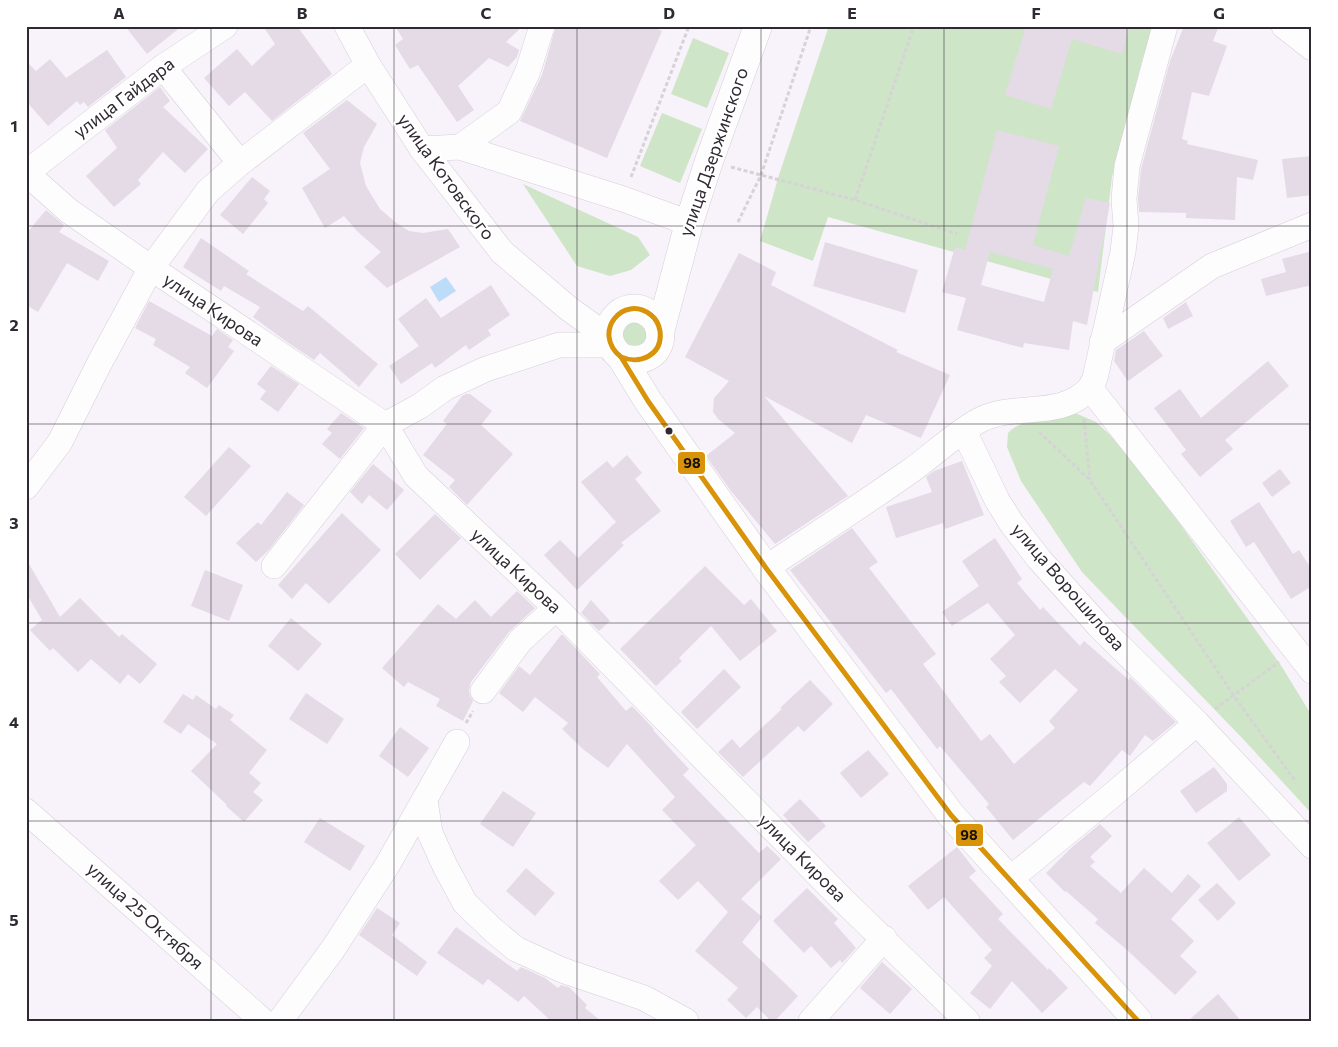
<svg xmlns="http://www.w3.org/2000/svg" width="1338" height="1047" viewBox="0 0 1338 1047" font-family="Commissioner,sans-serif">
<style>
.green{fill:#cee5c7}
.water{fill:#bddcf9}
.building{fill:#e4dbe7;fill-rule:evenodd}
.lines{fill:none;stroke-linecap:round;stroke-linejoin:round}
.minor-casing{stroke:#d5ced7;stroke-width:26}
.highway-casing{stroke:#d5ced7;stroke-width:29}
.path{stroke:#d5d3d6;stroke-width:3;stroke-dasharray:4 2.5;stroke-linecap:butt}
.minor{stroke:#fefdfe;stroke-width:25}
.highway{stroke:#fefdfe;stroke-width:28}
.bus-1-casing{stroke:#fff;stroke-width:9}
.bus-1{stroke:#d99308;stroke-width:5}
.grid{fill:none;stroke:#2f2932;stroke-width:1;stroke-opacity:0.55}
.bus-dot{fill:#2f2932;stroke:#fff;stroke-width:2}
.labels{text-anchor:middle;stroke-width:4;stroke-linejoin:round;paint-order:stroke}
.street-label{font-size:18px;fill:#2f2932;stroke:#fff}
.line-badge{stroke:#fff;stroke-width:2}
.pale-badge-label{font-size:14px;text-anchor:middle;font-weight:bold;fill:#111}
.neatline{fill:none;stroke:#2f2932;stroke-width:2}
.grid-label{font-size:16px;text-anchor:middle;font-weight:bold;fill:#2f2932}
</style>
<rect width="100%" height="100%" fill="#f8f2fa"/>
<!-- green -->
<g class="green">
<polygon points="829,26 1156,26 1143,57 1112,177 1098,292 828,217 813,261 760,241 779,175"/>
<polygon points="693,38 729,53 707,108 671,94"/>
<polygon points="662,113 702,129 680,183 640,166"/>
<polygon points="523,184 638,237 650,255 631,270 610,276 577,266"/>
<polygon points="631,315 654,334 633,355 615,326"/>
<path d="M 1075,413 L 1096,422 L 1111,436 L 1153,486 L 1282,667 L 1312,716 L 1312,814 L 1244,740 L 1082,572 L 1021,481 L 1007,447 L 1008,433 C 1026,416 1051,416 1075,413 Z"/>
</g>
<!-- water -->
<polygon class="water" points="446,277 456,291 439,302 430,287"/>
<!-- building -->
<g class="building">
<polygon points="125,26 182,26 147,54"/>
<polygon points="263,26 297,26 332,74 272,121 245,92 229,106 204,78 237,49 252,66 275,44"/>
<polygon points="395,26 523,26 506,42 519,50 517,57 508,67 489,58 458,86 474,110 457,122 418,65 410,69 395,45 403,39"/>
<polygon points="556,26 651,26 662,31 607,158 520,121 542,75"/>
<polygon points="1026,26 1130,26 1122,54 1072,39 1051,109 1005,95"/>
<polygon points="1184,26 1219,26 1213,41 1227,46 1209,96 1192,92 1182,139 1188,141 1187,144 1258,160 1253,180 1237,177 1235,220 1186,218 1186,213 1139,212 1138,199 1141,169 1170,61"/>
<polygon points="107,50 126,77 88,107 84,102 80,105 77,101 48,126 26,101 26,61 36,71 50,59 66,78"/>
<polygon points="160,87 170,101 163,107 208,149 185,173 163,152 138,180 141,184 114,207 86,176 117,148 105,130"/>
<polygon points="347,100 377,124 364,147 360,163 366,186 380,209 395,222 409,231 423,233 448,229 460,247 387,288 364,267 381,252 358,232 344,216 325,228 302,188 330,169 303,133"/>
<path d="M 997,130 L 1059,146 L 1033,245 L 1069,256 L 1086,198 L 1110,203 L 1087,325 L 1073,321 L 1069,350 L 1024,343 L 1023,348 L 957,330 L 966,298 L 942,292 L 955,247 L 965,250 ZM 990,252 L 1053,269 L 1044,302 L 981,285 Z"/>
<polygon points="1312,156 1312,195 1287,198 1282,159"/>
<polygon points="252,177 270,191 264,199 268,203 243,234 220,215"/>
<polygon points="46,210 64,225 59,232 109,261 98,281 67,263 38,312 26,305 26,234"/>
<polygon points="201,238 249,271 246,274 303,311 308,306 378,364 359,387 320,353 314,360 287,342 253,317 260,307 224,286 221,291 183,267"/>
<polygon points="825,242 918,270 905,313 813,286"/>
<polygon points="1312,251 1312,285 1266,296 1261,279 1286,272 1282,259"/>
<polygon points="739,253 776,272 771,285 898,350 896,352 950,375 921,438 866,415 852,443 764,396 848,496 775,544 731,491 706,456 735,433 718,419 713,412 714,398 729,381 685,357"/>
<polygon points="491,285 510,315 488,330 491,335 469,350 466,345 435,368 432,363 401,384 389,366 419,346 398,319 426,298 441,318"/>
<polygon points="149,301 212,336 217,329 233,340 228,347 234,351 207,388 185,373 190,367 153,345 156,339 135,328"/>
<polygon points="1186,302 1193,316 1168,329 1163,318"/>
<polygon points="1144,331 1163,356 1128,381 1114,361 1116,350"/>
<polygon points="1268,361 1289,386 1225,440 1233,449 1200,477 1181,454 1186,450 1154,408 1180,389 1201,418"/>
<polygon points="271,366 299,384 278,412 260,399 266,391 257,384"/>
<polygon points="466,394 470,394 492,411 481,425 513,454 467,505 449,487 455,480 423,455 447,424 443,421 462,396"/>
<polygon points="341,413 364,428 340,459 322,444 332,433 327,429"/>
<polygon points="229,447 251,466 206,516 184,497"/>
<polygon points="627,455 642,473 635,479 661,511 621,543 624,545 577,590 544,555 560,540 578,558 616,522 581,482 607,461 613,468"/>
<polygon points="962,461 984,515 945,529 943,523 896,538 886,507 932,492 926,477 934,471"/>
<polygon points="373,464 404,490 387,510 369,495 362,504 350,492"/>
<polygon points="1280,469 1291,483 1272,497 1262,483"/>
<polygon points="287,492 304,505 269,550 256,562 236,543 258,522 261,525"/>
<polygon points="1259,502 1293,554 1299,550 1312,570 1312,586 1291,599 1254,542 1246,547 1230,521"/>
<polygon points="342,513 381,550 329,604 306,583 292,599 278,585"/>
<polygon points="435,514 461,538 420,580 395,554"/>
<polygon points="852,528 878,562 869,568 936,654 923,664 981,741 990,734 1014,764 1055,728 1049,721 1078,690 1055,669 1020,703 999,682 1006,676 990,659 1015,635 988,603 952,626 942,612 979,586 962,561 995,538 1022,579 1017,583 1040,610 1043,607 1080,646 1084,641 1129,680 1130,677 1176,722 1153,741 1145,735 1130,756 1122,750 1090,786 1084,782 1013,840 986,807 989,804 940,746 937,749 891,689 886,693 790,570"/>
<polygon points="26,559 60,617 80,598 119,637 122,634 157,664 140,684 128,674 120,684 91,659 78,672 53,648 50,651 30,630 42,620 26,593"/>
<polygon points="705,566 744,605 751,599 777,631 740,661 711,626 679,658 682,661 656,686 620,649"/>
<polygon points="205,570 243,585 229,621 191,606"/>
<polygon points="517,591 535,608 509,632 471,682 469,690 470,696 473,701 463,721 436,706 440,699 408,682 404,687 382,668 438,604 456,619 475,600 491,617"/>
<polygon points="591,600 610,621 599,631 581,613"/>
<polygon points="291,618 322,644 298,671 268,646"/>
<polygon points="561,635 563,635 600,674 597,677 626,711 632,706 654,729 653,730 689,769 683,775 759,853 767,846 781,859 741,899 762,917 742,942 798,996 775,1021 771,1021 757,1007 746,1018 727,1000 738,988 695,951 728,912 698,881 678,900 659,881 696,845 662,810 675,797 627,744 608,768 584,750 562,729 568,723 535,697 523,712 499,693 519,666 530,675"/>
<polygon points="724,669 741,687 697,729 681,712"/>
<polygon points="810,680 833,704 804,732 798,726 743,777 718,752 732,739 740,748 782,709 780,708"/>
<polygon points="306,693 344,719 327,744 289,719"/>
<polygon points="183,694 193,700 196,695 216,709 219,705 234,715 230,720 267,750 249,773 261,783 253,792 263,800 244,822 226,806 227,805 191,771 217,744 188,724 181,734 163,722"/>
<polygon points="400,727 429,748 408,777 379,756"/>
<polygon points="868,750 889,774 861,798 840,773"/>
<polygon points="1214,767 1227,784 1227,791 1196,813 1180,791"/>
<polygon points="503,791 536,813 513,847 480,824"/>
<polygon points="800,799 826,826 808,842 783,815"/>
<polygon points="1239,817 1271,855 1239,881 1207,843"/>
<polygon points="320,818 365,846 350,871 304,842"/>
<polygon points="1100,824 1112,836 1090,857 1095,862 1090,866 1121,893 1144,868 1172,893 1188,874 1201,886 1171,919 1194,941 1180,956 1197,972 1175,995 1126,949 1095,923 1098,919 1066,891 1065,892 1046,873 1071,848"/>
<polygon points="957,847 976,871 969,877 1003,914 998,919 1048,970 1049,968 1068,988 1042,1013 1012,981 990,1009 970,993 992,966 984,958 992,950 944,897 928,910 908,886"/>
<polygon points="526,868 555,893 535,916 506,891"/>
<polygon points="1217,883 1236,903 1218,921 1198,900"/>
<polygon points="807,888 838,919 834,923 856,948 842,963 840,960 831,968 811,946 804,953 773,921"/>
<polygon points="377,908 400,923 392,935 427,962 417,976 359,935"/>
<polygon points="456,927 517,971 521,967 545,978 558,988 561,985 569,987 587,1005 585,1008 601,1021 551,1021 524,996 518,1002 488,979 483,985 437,953"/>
<polygon points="882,962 912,989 890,1014 860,988"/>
<polygon points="1218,994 1241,1021 1188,1021"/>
</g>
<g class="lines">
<defs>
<g id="minor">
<polyline points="347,26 368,65 422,149 502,252 568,308 608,337"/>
<polyline points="1284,26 1312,48"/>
<polyline points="163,67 240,163"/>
<polyline points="460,147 509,112 528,71 542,26"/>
<polyline points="422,149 460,147 623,199 689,223"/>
<polyline points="26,173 69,211 151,268 385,425 416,476 556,608 839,896 967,1021"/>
<polyline points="26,173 163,67 225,26"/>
<polyline points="1102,342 1212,266 1312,225"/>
<polyline points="1090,388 1095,378 1123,252 1126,226 1124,199 1127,166 1165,26"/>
<polyline points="964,431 997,500 1012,524 1039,559 1098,625 1197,723 1312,846"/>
<polyline points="26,487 60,442 99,364 151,268 208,191 240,163 368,65"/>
<polyline points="274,566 385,425 420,406 445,388 486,369 559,345 610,345"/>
<path d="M 766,568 C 814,536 862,505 909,472 C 932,456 954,434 980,420 C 1015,402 1061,420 1090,388 L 1312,671"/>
<polyline points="483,691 520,641 556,608"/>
<polyline points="425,800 430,833 445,866 465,903 493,930 516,949 562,970 644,998 686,1021"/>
<polyline points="26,811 263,1021"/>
<polyline points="1010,879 1110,797 1197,723"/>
<polyline points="280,1021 333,949 388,864 457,742"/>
<polyline points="811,1021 884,938"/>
</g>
<g id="highway">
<polyline points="660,332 689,223 709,161 758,26"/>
<path d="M 621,357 C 640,365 663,355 660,331 C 659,325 656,319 651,315 C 623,293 591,333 621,357 L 648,401 L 766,568 L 951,815 L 1138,1021"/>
</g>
</defs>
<!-- minor casing -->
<use href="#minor" class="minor-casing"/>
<!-- highway casing -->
<use href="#highway" class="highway-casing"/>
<!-- path -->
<g class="path">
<polyline points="731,167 855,200 957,234"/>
<polyline points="631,177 689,26"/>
<polyline points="855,200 914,26"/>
<polyline points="738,222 761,175 811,26"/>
<polyline points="1084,419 1090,480"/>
<polyline points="1039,432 1090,480 1234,696 1296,782"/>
<polyline points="1215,709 1279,662"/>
<polyline points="466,723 473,711"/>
</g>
<!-- minor -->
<use href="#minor" class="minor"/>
<!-- highway -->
<use href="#highway" class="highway"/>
<defs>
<path id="bus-1" d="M 621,357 C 640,365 663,355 660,331 C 659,325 656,319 651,315 C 623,293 591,333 621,357 L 648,401 L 766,568 L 951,815 L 1138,1021"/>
</defs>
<!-- bus-1 casing -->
<use href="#bus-1" class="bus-1-casing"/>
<!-- bus-1 -->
<use href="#bus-1" class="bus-1"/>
</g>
<!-- grid -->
<path class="grid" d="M 211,26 L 211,1021M 394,26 L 394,1021M 577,26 L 577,1021M 761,26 L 761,1021M 944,26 L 944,1021M 1127,26 L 1127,1021M 26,226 L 1312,226M 26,424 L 1312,424M 26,623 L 1312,623M 26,821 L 1312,821"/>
<!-- markers -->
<circle class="bus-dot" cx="669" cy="431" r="4.5"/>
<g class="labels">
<!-- street labels -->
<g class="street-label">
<text transform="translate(124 98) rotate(-37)" y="6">улица Гайдара</text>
<text transform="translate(714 152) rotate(-71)" y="6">улица Дзержинского</text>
<text transform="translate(446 177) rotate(54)" y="6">улица Котовского</text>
<text transform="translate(213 310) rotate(34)" y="6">улица Кирова</text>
<text transform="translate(516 571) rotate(43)" y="6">улица Кирова</text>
<text transform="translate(1068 587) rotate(49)" y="6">улица Ворошилова</text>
<text transform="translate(802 858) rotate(45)" y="6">улица Кирова</text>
<text transform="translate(145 916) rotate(42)" y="6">улица 25 Октября</text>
</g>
</g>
<g class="line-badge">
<rect x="677" y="451" width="29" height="24" rx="5" fill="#d99308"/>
<rect x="955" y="823" width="29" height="24" rx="5" fill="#d99308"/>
</g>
<g class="pale-badge-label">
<text x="692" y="468">98</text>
<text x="969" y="840">98</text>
</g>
<!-- border -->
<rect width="1338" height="1047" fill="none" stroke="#ffffff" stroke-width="55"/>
<rect x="28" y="28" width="1282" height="992" class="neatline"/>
<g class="grid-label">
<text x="119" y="19">A</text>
<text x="302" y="19">B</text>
<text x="486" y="19">C</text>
<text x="669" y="19">D</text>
<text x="852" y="19">E</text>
<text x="1036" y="19">F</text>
<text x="1219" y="19">G</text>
<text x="14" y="132">1</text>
<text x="14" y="331">2</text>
<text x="14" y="529">3</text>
<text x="14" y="728">4</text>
<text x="14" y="926">5</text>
</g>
</svg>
